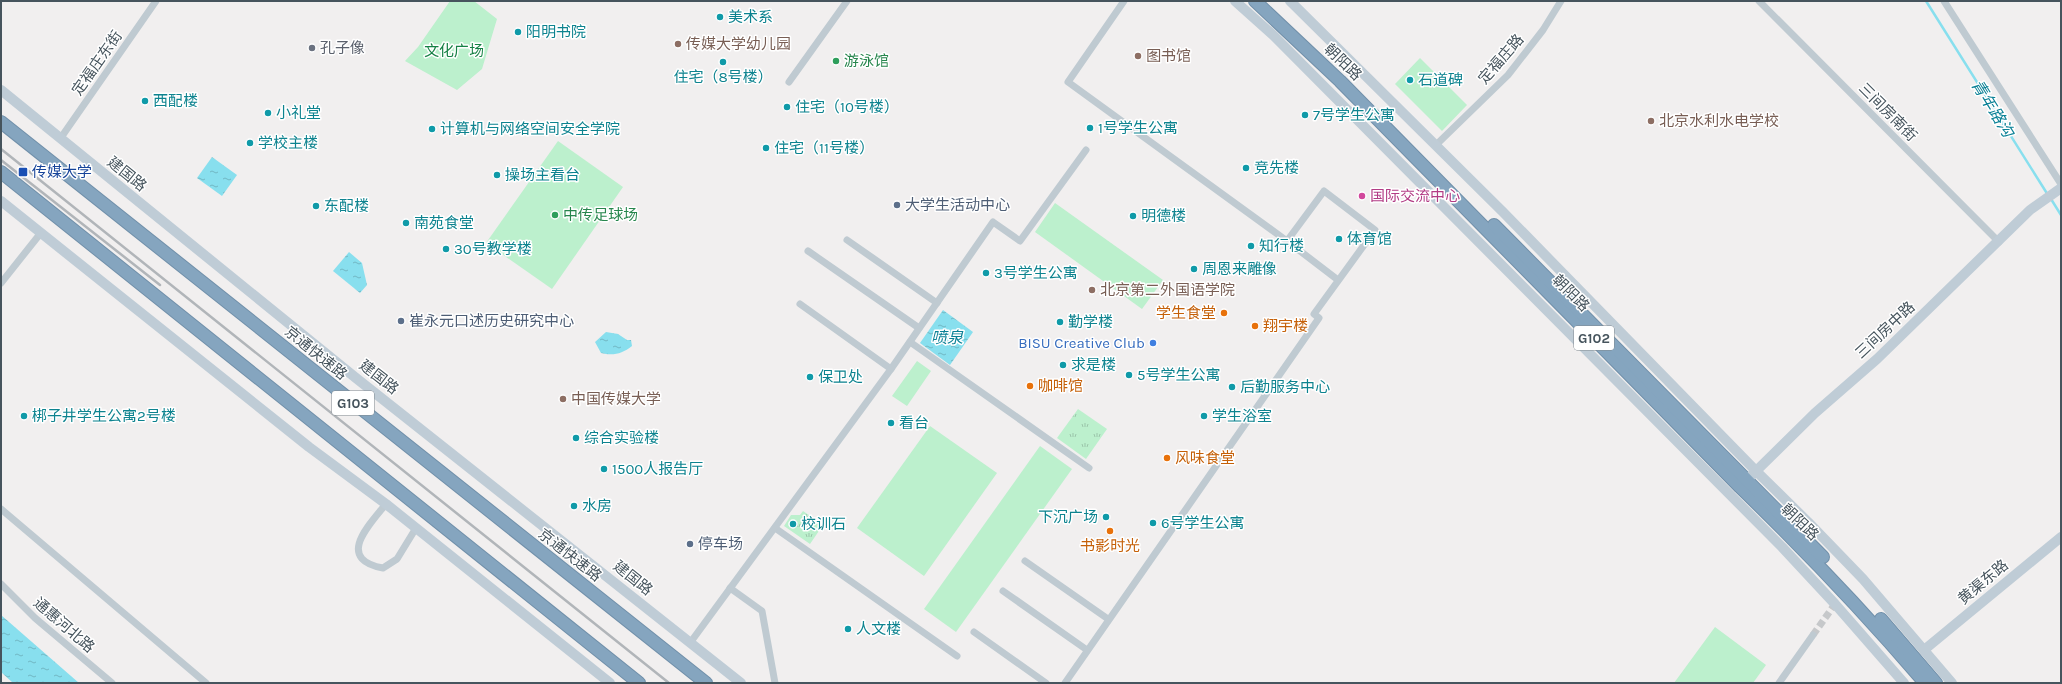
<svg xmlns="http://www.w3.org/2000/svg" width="2062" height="684" viewBox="0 0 2062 684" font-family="Karla,'Noto Sans SC',sans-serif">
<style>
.grass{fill:url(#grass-tufts)}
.park{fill:#bcf0cd}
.water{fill:url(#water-ripples)}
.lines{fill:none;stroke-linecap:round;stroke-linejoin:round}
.stream{stroke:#88dfee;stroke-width:2.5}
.street-tunnel{stroke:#c6c8ca;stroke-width:7;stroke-dasharray:7 3.5;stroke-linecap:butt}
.highway-casing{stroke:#7190aa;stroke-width:14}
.street{stroke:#bfcad1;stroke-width:7}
.secondary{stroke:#bfccd6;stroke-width:10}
.highway{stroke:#85a5bf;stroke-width:12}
.rail{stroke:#b1b5b9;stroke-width:2.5}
.culture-dot{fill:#0f9aa8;stroke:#fff;stroke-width:1.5}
.education-dot{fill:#8d6e63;stroke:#fff;stroke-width:1.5}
.worship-dot{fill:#6b7280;stroke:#fff;stroke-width:1.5}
.leisure-dot{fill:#2e9e5b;stroke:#fff;stroke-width:1.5}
.transit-dot{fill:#1a4fb4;stroke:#fff;stroke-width:1.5}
.hotel-dot{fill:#d1479c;stroke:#fff;stroke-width:1.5}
.service-dot{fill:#5c6f8a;stroke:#fff;stroke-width:1.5}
.food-dot{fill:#e8710a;stroke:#fff;stroke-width:1.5}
.shop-dot{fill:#3f7fe0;stroke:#fff;stroke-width:1.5}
.labels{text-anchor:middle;stroke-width:3;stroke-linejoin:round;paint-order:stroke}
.shield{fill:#fff;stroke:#7e878e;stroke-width:1}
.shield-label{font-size:14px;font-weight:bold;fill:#46545d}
.culture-label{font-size:15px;fill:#0d838f;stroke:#fff;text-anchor:start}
.education-label{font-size:15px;fill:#785e54;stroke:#fff;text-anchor:start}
.worship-label{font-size:15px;fill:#5b616d;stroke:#fff;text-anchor:start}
.park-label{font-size:15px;fill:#158044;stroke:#fff}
.street-label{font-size:15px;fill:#46545d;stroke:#fff}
.leisure-label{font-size:15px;fill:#27864d;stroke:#fff;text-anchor:start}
.transit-label{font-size:15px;fill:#164399;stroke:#fff;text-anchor:start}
.hotel-label{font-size:15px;fill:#b23c85;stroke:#fff;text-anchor:start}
.service-label{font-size:15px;fill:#4e5e75;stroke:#fff;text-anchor:start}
.food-label{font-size:15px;fill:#c56008;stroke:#fff;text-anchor:start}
.shop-label{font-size:15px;fill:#366cbe;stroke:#fff;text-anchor:end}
.water-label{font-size:16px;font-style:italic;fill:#0a8196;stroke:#fff}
</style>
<defs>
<pattern id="grass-tufts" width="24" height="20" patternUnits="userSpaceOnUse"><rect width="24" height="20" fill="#bcf0cd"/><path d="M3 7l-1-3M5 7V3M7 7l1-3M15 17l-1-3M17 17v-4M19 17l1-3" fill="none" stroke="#9bc5aa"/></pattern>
<pattern id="water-ripples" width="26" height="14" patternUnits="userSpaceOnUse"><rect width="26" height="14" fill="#88dfee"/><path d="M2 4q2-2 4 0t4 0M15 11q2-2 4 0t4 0" fill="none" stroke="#71b7c4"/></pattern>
</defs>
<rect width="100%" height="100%" fill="#f1efef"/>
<!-- grass -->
<g class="grass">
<polygon points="1078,409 1107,429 1086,459 1057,438"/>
<polygon points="803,511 823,525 810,544 784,526 791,515 800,515"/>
</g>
<!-- park -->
<g class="park">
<polygon points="450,1 474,1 497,19 482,69 457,90 405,61 418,47"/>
<polygon points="1420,58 1467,105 1442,131 1395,84"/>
<polygon points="558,141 623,187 552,289 486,243"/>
<polygon points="1055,203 1163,280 1142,309 1035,232"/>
<polygon points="917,361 931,371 907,406 892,396"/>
<polygon points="930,426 997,473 924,576 857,528"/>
<polygon points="1040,446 1072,469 956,632 924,609"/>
<polygon points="1715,627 1766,665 1753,683 1674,683"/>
</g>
<!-- water -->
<g class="water">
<polygon points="212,157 237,175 222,196 197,178"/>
<polygon points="349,252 362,263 367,285 360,293 333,271"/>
<polygon points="943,310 973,332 950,365 920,343"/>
<path d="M 606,332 L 618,334 L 627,340 L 631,340 L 632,346 C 622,354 613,356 601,353 L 595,342 Z"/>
<polygon points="1,615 79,683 13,683 1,672"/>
</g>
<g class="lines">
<!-- stream -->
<g class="stream">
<polyline points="1926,1 2048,195"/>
<polyline points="2051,199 2061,215"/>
</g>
<!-- street-tunnel -->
<polyline class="street-tunnel" points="1813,635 1835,604"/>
<defs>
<g id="highway">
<path d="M 1255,1 L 1340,81 L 1740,487 C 1805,550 1866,614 1925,683"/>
<polyline points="1,122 706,683"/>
<polyline points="1,172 639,683"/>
<polyline points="1494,225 1823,557"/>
<polyline points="1881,619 1936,683"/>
</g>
</defs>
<!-- highway casing -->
<use href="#highway" class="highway-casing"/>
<!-- street -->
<g class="street">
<polyline points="1124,1 1068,82 1287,241"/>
<polyline points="1759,1 1999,242"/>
<polyline points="1944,1 2061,184"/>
<polyline points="789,82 847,1"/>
<polyline points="60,139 156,1"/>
<polyline points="1436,145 1508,75 1543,30 1561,1"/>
<polyline points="847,240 937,303"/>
<polyline points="808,251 919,328"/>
<polyline points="1,283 40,234"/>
<polyline points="800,304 891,369"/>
<polyline points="910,342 1089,468"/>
<path d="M 386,504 C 369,525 335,559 383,568 L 397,559 L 416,528"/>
<polyline points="1,509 206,683"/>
<polyline points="775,528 957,656"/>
<polyline points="1025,561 1108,619"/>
<polyline points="1,584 35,618 112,683"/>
<polyline points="730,588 762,611 775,683"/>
<polyline points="1003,591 1087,650"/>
<polyline points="974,632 1046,683"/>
<polyline points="690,643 891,369 993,222 1020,241 1086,150"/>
<polyline points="1065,683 1319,318 1314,314 1375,230 1324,191 1287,241 1338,280"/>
<polyline points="1779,683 1813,635"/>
</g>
<!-- secondary -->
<g class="secondary">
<polyline points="1235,1 1273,35 1782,547 1835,604 1904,683"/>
<polyline points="1290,1 1503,212 1756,471 1808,522 1863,579 1952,683"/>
<polyline points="1,90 356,378 741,683"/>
<polyline points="1,201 309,447 386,504 610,683"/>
<polyline points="1751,476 1815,413 1877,359 2030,210 2061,188"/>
<polyline points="1924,650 2061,537"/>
</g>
<!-- highway -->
<use href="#highway" class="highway"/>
<!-- rail -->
<g class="rail">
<polyline points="1,149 669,683"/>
<polyline points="1,160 160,285"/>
</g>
</g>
<!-- markers -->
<g class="culture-dot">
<circle cx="720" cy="17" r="4"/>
<circle cx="518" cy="32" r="4"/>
<circle cx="723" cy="62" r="4"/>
<circle cx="1410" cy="80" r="4"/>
<circle cx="145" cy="101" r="4"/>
<circle cx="787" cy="107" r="4"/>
<circle cx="268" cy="113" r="4"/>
<circle cx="1305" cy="115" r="4"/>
<circle cx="1090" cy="128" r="4"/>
<circle cx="432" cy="129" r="4"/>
<circle cx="250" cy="143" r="4"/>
<circle cx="766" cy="148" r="4"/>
<circle cx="1246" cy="168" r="4"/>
<circle cx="497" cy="175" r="4"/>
<circle cx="316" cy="206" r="4"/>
<circle cx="1133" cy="216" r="4"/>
<circle cx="406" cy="223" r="4"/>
<circle cx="1339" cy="239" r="4"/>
<circle cx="1251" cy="246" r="4"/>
<circle cx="446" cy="249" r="4"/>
<circle cx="1194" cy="269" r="4"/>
<circle cx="986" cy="273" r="4"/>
<circle cx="1060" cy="322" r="4"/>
<circle cx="1063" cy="365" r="4"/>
<circle cx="1129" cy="375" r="4"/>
<circle cx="810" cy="377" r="4"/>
<circle cx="1232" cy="387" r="4"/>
<circle cx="24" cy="416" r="4"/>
<circle cx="1204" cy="416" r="4"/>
<circle cx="891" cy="423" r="4"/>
<circle cx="576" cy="438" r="4"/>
<circle cx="604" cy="469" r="4"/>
<circle cx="574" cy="506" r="4"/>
<circle cx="1106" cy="517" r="4"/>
<circle cx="1153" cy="523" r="4"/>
<circle cx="793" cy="524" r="4"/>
<circle cx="848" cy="629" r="4"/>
</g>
<g class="education-dot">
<circle cx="678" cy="44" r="4"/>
<circle cx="1138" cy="56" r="4"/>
<circle cx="1651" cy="121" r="4"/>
<circle cx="1092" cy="290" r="4"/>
<circle cx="563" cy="399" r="4"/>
</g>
<circle class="worship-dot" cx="312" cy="48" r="4"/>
<g class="leisure-dot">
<circle cx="836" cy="61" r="4"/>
<circle cx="555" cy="215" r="4"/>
</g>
<rect class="transit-dot" x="18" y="167" width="10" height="10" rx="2"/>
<circle class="hotel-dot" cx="1362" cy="196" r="4"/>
<g class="service-dot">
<circle cx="897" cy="205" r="4"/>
<circle cx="401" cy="321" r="4"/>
<circle cx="690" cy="544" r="4"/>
</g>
<g class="food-dot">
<circle cx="1224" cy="313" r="4"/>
<circle cx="1255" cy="326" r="4"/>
<circle cx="1030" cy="386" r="4"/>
<circle cx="1167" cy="458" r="4"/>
<circle cx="1110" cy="531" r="4"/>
</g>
<circle class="shop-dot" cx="1153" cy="343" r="4"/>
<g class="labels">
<!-- shield labels -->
<g class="shield">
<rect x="1574" y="326" width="40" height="24" rx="3"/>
<rect x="332" y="391" width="42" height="24" rx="3"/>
</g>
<g class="shield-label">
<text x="1594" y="343">G102</text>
<text x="353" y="408">G103</text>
</g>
<!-- culture labels -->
<g class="culture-label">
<text x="728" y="22">美术系</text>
<text x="526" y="37">阳明书院</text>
<text x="723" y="82" text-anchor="middle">住宅（8号楼）</text>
<text x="1418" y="85">石道碑</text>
<text x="153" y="106">西配楼</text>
<text x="795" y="112">住宅（10号楼）</text>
<text x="276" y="118">小礼堂</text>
<text x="1313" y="120">7号学生公寓</text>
<text x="1098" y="133">1号学生公寓</text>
<text x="440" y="134">计算机与网络空间安全学院</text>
<text x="258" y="148">学校主楼</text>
<text x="774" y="153">住宅（11号楼）</text>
<text x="1254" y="173">竞先楼</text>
<text x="505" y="180">操场主看台</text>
<text x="324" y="211">东配楼</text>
<text x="1141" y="221">明德楼</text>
<text x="414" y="228">南苑食堂</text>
<text x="1347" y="244">体育馆</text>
<text x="1259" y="251">知行楼</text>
<text x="454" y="254">30号教学楼</text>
<text x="1202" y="274">周恩来雕像</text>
<text x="994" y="278">3号学生公寓</text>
<text x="1068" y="327">勤学楼</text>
<text x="1071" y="370">求是楼</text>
<text x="1137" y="380">5号学生公寓</text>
<text x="818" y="382">保卫处</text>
<text x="1240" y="392">后勤服务中心</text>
<text x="32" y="421">梆子井学生公寓2号楼</text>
<text x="1212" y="421">学生浴室</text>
<text x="899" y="428">看台</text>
<text x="584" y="443">综合实验楼</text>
<text x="612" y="474">1500人报告厅</text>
<text x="582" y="511">水房</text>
<text x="1098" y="522" text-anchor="end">下沉广场</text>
<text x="1161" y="528">6号学生公寓</text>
<text x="801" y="529">校训石</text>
<text x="856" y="634">人文楼</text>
</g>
<!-- education labels -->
<g class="education-label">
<text x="686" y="49">传媒大学幼儿园</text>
<text x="1146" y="61">图书馆</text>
<text x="1659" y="126">北京水利水电学校</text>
<text x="1100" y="295">北京第二外国语学院</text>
<text x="571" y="404">中国传媒大学</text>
</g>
<!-- worship labels -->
<g class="worship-label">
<text x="320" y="53">孔子像</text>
</g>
<!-- park labels -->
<g class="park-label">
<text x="454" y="56">文化广场</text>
</g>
<!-- street labels -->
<g class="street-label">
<text transform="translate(1501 59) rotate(-49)" y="5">定福庄路</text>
<text transform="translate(1343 62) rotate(44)" y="5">朝阳路</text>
<text transform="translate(97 63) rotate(-55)" y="5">定福庄东街</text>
<text transform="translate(1888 112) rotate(45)" y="5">三间房南街</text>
<text transform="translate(127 174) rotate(39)" y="5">建国路</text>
<text transform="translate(1571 293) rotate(45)" y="5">朝阳路</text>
<text transform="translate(1885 330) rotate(-43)" y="5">三间房中路</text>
<text transform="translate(316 353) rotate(39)" y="5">京通快速路</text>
<text transform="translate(379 377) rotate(38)" y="5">建国路</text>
<text transform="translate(1800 522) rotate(44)" y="5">朝阳路</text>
<text transform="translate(570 555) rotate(38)" y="5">京通快速路</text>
<text transform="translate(633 578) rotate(39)" y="5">建国路</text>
<text transform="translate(1983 582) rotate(-40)" y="5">黄渠东路</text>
<text transform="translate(64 625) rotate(41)" y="5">通惠河北路</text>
</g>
<!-- leisure labels -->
<g class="leisure-label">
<text x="844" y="66">游泳馆</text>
<text x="563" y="220">中传足球场</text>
</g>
<!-- transit labels -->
<g class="transit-label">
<text x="32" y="177">传媒大学</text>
</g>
<!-- hotel labels -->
<g class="hotel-label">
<text x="1370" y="201">国际交流中心</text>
</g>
<!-- service labels -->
<g class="service-label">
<text x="905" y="210">大学生活动中心</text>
<text x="409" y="326">崔永元口述历史研究中心</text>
<text x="698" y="549">停车场</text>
</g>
<!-- food labels -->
<g class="food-label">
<text x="1216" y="318" text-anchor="end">学生食堂</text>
<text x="1263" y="331">翔宇楼</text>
<text x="1038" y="391">咖啡馆</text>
<text x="1175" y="463">风味食堂</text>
<text x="1110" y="551" text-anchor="middle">书影时光</text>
</g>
<!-- shop labels -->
<g class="shop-label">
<text x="1145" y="348">BISU Creative Club</text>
</g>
<!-- water labels -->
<g class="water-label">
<text transform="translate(1993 108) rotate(58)" y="6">青年路沟</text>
<text x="947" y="343">喷泉</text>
</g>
</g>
<!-- border -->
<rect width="2062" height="684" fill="none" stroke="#46545d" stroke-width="4"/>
</svg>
